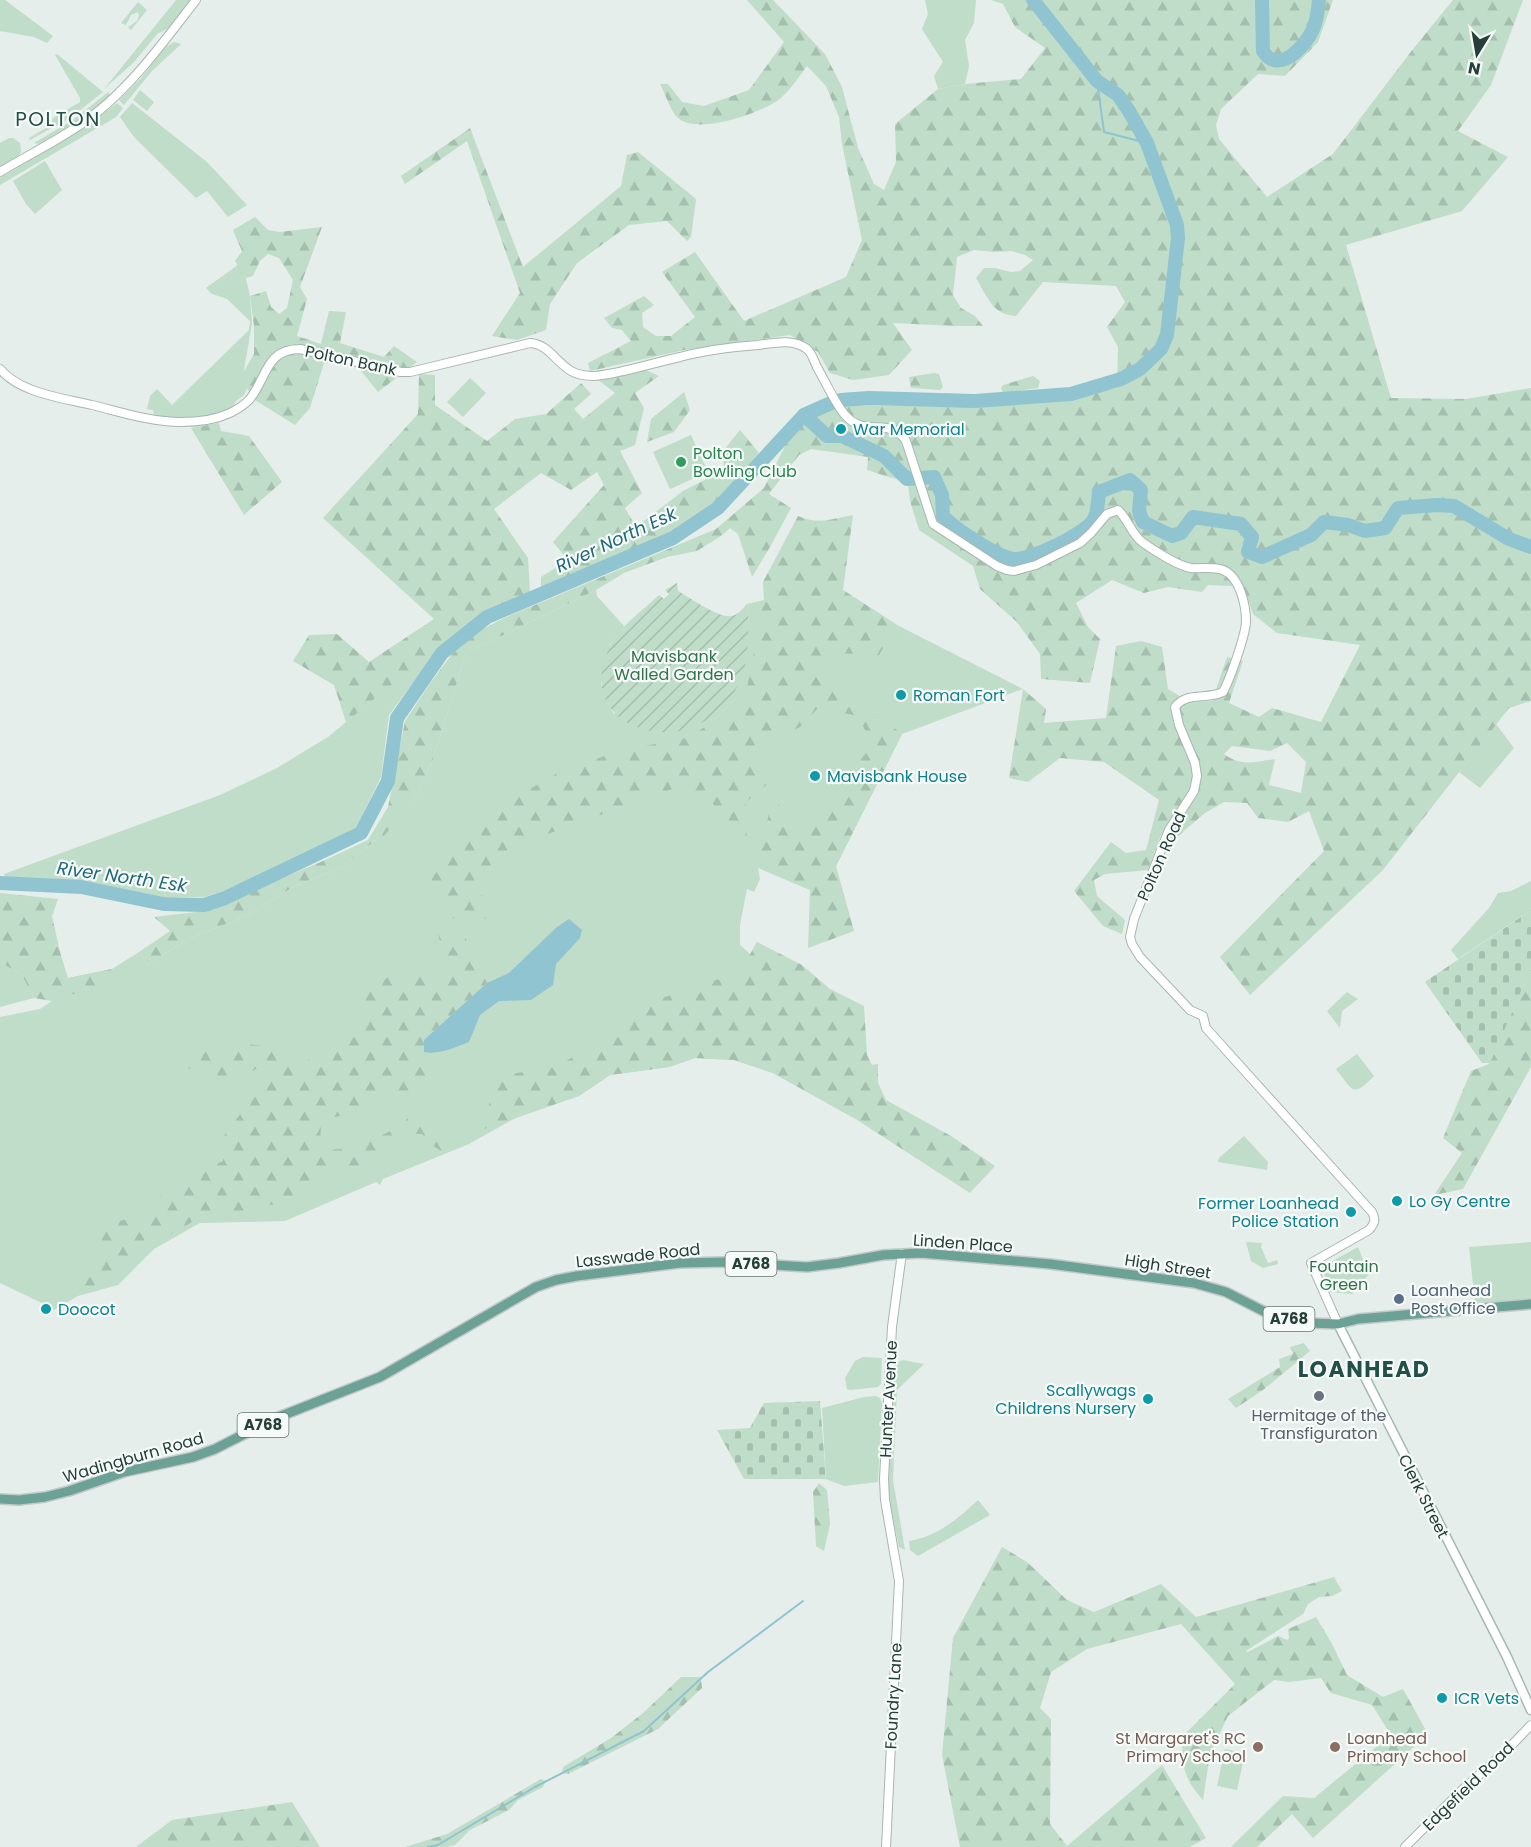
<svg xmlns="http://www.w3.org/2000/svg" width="1531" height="1847" viewBox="0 0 1531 1847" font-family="Poppins,sans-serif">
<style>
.green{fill:#bfddc8}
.forest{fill:url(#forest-firs);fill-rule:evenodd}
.cemetery{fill:url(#cemetery-stones)}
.garden{fill:url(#garden-furrows)}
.water{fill:#90c4d0}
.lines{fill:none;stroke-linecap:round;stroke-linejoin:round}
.stream{stroke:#90c4d0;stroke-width:2}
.river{stroke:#90c4d0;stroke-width:14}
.tertiary-casing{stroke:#a8b6b1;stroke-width:10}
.secondary-casing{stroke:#a4b9b2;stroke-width:11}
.primary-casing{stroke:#c2c9c8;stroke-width:12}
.tertiary{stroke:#fff;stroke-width:8}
.secondary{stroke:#fff;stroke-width:8}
.primary{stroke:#6ca195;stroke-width:9}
.culture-dot{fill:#0f9aa8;stroke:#f6faf8;stroke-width:2}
.leisure-dot{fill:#2e9e5b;stroke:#f6faf8;stroke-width:2}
.service-dot{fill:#5c6f8a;stroke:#f6faf8;stroke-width:2}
.worship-dot{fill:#6b7280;stroke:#f6faf8;stroke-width:2}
.education-dot{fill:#8d6e63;stroke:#f6faf8;stroke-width:2}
.labels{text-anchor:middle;stroke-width:4.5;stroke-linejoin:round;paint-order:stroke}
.shield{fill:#f6faf8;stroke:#647772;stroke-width:1.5}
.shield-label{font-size:15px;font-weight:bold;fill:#253f39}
.street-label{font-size:16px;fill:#253f39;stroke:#f6faf8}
.culture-label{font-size:16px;fill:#0d838f;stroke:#f6faf8;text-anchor:start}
.leisure-label{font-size:16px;fill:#27864d;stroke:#f6faf8;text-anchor:start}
.park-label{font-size:16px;fill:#31744c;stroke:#f6faf8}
.service-label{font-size:16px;fill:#4e5e75;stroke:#f6faf8;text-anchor:start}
.worship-label{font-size:16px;fill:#5b616d;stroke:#f6faf8}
.education-label{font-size:16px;fill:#785e54;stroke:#f6faf8;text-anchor:end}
.water-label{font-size:18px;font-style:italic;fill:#216879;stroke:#f6faf8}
.quarter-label{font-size:20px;letter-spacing:1.5px;fill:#215046;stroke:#f6faf8}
.district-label{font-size:22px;font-weight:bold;letter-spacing:1.5px;fill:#215046;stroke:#f6faf8}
</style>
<defs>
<pattern id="forest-firs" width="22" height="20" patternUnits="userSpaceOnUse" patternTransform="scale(1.5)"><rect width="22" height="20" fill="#bfddc8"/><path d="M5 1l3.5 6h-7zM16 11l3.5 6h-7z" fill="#a4bfad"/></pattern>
<pattern id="cemetery-stones" width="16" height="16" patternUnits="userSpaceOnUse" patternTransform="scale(1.5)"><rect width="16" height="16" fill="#bfddc8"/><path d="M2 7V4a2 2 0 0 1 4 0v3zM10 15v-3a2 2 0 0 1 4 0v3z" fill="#a4bfad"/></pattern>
<pattern id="garden-furrows" width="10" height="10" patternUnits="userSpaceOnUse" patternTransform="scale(1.5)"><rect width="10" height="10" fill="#bfddc8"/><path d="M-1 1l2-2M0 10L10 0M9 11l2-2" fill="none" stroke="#a4bfad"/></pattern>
</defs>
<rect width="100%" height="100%" fill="#e5eeea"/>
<!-- green -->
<g class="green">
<polygon points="0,0 5,0 53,36 47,43 34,37 0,31"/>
<path d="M 176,0 L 192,0 C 183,11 172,30 158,33 L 134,62 L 104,89 Z"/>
<polygon points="925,0 976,0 974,23 965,40 969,66 965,84 938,89 934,76 943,62 922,29 928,14"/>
<polygon points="138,2 147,10 131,30 128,27 137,21 139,16 138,12 131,15 126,25 121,23"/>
<polygon points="174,42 181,44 152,71 124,105 119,100 141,78 166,47"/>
<polygon points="57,54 103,92 70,118 30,140 29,138 53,124 52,120 53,118 80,102 80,98 55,55"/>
<polygon points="140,90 154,102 147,111 133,100"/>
<polygon points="108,92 111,96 87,115 39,144 34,143 73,120"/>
<polygon points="117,103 123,108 116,117 0,185 0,178 87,126"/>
<polygon points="132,103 207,162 247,205 228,217 207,191 196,198 134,137 120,117"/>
<polygon points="9,138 13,138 20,143 21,151 19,156 0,167 0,143"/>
<polygon points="45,161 62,190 35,214 26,204 13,181"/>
<polygon points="242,262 250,296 252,323 244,370 247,388 244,395 236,401 233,407 222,412 207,416 174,418 154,415 153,410 147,409 150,396 157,389 172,405 249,330 250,321 227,299 212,294 206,288"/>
<polygon points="470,378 486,393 463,417 447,402"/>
<polygon points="691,435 708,472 670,489 653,452"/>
<polygon points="596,590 597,596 624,626 610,644 601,684 605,698 614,714 746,661 749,611 747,604 764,600 843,590 897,625 1023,689 902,734 836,866 758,868 760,879 754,892 747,889 740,925 740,945 750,954 854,1118 773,1073 734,1060 695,1058 669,1067 610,1075 579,1096 519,1116 469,1144 383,1179 380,1185 376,1182 285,1221 200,1223 154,1249 118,1285 78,1296 50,1312 45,1313 41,1309 44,1304 0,1283 0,1017 40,1009 52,1001 68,978 112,969 139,952 147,965 188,939 246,916 293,887 344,866 378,838 379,839 415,797 432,762 466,653"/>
<polygon points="395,681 409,688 389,715 381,777 356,828 312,852 223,891 204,897 164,897 84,881 6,878 4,874 220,795 277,768 328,737"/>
<polygon points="1496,724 1514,748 1480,788 1459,772"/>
<polygon points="1531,881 1531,910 1458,959 1451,950 1489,908 1498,893 1511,891"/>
<polygon points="0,962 22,975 34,998 0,1007"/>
<polygon points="1347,992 1358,999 1342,1011 1340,1028 1327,1011"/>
<path d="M 1357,1054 L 1374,1076 C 1352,1099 1353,1090 1336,1069 Z"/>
<polygon points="1244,1136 1268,1162 1267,1170 1218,1162 1219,1158"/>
<polygon points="1246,1242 1262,1243 1261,1247 1268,1263 1277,1260 1278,1264 1263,1268 1251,1261"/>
<polygon points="1531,1242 1531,1299 1475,1303 1469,1247"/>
<polygon points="1358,1247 1369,1274 1352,1294 1330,1292 1322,1267"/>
<polygon points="863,1357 882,1358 881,1384 878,1387 850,1390 847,1389 845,1378 855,1361"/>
<polygon points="903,1360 924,1364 897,1390 893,1480 905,1550 899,1547 889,1499 887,1479 893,1368 897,1362"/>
<polygon points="875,1396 880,1398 882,1403 878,1482 844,1486 826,1479 822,1408 864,1397"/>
<path d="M 978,1500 L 990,1515 L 918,1556 L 910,1550 L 909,1541 C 936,1537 958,1519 978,1500 Z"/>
<polygon points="1225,1749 1245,1753 1237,1790 1217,1786"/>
</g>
<!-- forest -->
<g class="forest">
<path d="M 747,0 L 773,0 L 825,54 L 842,87 L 858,148 L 874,184 L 884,190 L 896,162 L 895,124 L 938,89 L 965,84 L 1021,79 L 1045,48 L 1015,27 L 1003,4 L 991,0 L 1333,0 L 1318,42 L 1285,76 L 1258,74 L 1221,109 L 1216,125 L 1219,139 L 1267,197 L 1333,154 L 1413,49 L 1453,0 L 1523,0 L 1491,85 L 1458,131 L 1508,157 L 1462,211 L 1346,245 L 1391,398 L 1466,399 L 1531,388 L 1531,701 L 1509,708 L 1383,870 L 1250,995 L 1220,957 L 1324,851 L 1309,811 L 1288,822 L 1258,818 L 1247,803 L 1224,802 L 1205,813 L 1171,842 L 1161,835 L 1148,870 L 1105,874 L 1094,880 L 1097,896 L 1125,920 L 1122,934 L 1103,926 L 1074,891 L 1111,842 L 1126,853 L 1146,850 L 1159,800 L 1104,762 L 1060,758 L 1028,782 L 1009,778 L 1023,689 L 1046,709 L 1044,723 L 1106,718 L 1116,646 L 1141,641 L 1162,647 L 1168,689 L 1189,702 L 1212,701 L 1227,657 L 1243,661 L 1229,703 L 1259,717 L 1272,708 L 1321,722 L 1360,645 L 1277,633 L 1253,614 L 1245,591 L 1231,586 L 1208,585 L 1202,592 L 1168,587 L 1144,593 L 1112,580 L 1076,603 L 1088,627 L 1100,639 L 1090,683 L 1041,679 L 1040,654 L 1017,622 L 980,589 L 973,566 L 919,530 L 910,501 L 908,483 L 867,470 L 868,457 L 811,449 L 799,455 L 769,494 L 791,508 L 770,547 L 752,577 L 738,534 L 730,528 L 721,536 L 697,551 L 667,557 L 624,573 L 596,590 L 466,653 L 432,762 L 415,797 L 380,841 L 378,838 L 344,866 L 293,887 L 246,916 L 188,939 L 147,965 L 139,952 L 170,931 L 154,917 L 204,911 L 323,861 L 368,840 L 388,807 L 405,721 L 429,685 L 452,654 L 479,631 L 504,618 L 716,529 L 764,488 L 785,446 L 803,422 L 830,409 L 851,405 L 911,406 L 1062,397 L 1117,388 L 1118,347 L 1107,327 L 1125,302 L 1116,286 L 1043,282 L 1016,316 C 992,315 988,297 976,278 L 984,268 L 995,268 L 1011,272 L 1020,271 L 1033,260 L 1025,255 L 1012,251 L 994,252 L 974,250 L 957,257 L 953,295 L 961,308 L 975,316 L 983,326 L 954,326 L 893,323 L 912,350 L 889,375 L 853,380 L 830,373 L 818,352 L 790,335 L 684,350 L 590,371 L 588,363 L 631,341 L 622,330 L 612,328 L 604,318 L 644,296 L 654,305 L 642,313 L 643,327 L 656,336 L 671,336 L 695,317 L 662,272 L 695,252 L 744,321 L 846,277 L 862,240 L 842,144 L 839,117 L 826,86 L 807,66 C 798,78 789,92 777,101 C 757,114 696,136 677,117 C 672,113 664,91 660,84 L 668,84 L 682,102 L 704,106 L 749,90 L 784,42 ZM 1287,743 L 1306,762 L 1301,793 L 1269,785 L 1275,759 C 1255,762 1241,767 1224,754 L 1232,746 L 1270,751 Z"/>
<polygon points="470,128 523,267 621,186 627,155 638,152 696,199 691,237 687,241 667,221 629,225 577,263 550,304 546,330 517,340 492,336 520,293 467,141 405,184 401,176"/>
<polygon points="255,217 268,230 280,232 322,227 300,287 307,299 297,336 321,344 329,311 346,312 340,343 384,357 394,346 417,362 378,392 358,367 324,363 310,408 295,425 255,400 240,378 254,354 254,326 250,296 266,291 271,307 279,314 287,308 293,280 279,258 268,254 260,261 253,276 246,278 235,261 242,251 233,230"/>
<polygon points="646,370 659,376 635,393 644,408 635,445 620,451 642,493 625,508 636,527 683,491 724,470 723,451 740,430 759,453 713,507 641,549 541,592 541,577 568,560 553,542 604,485 597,472 571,490 541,473 494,509 528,558 530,593 482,615 439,647 409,688 395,682 346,722 334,685 293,661 309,635 337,634 369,662 434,619 323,518 418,414 419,374 435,375 435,405 487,441 515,419 546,414 581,383 591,394 574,409 583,419 615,393 597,379"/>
<polygon points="934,373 939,374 943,387 940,390 911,388 909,377"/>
<polygon points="1033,376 1040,381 1038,388 1003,393 1001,388 1003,385"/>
<polygon points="684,392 690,410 674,432 647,442 651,419"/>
<polygon points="219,423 221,431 249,436 282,482 244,515 191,428"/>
<path d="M 853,515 L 843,590 L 897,625 L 879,655 L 836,653 L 822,677 L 871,710 L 902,734 L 836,866 L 854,931 L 808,948 L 810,890 L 758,868 L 772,797 L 792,820 L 805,823 L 828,808 L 847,774 L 873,746 L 858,716 L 818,708 L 800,727 L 750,750 L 752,760 L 766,785 L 746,802 L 747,854 L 709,798 L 683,785 L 509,848 L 477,893 L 501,904 L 476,927 L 453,918 L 423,880 L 459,836 L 502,805 L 559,772 L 619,751 L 686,738 L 731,712 L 746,693 L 764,600 L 763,582 L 798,516 C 819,525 831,519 853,515 Z"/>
<polygon points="0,893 58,899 52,916 60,952 68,978 112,969 112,981 52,1001 34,998 22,975 0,962"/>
<path d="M 437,931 L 465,937 L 487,983 L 424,1040 L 424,1052 L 440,1071 L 432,1086 L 404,1096 L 385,1093 L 357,1112 L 321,1120 L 320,1150 L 344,1149 L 352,1138 L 382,1135 L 393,1130 L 416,1112 L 428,1115 L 431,1130 L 445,1146 L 441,1151 L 432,1145 L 422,1134 L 407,1134 L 385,1149 L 370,1171 L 326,1170 L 308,1195 L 263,1207 L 242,1217 L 212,1216 L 196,1220 L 146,1247 L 115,1277 L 85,1289 L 81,1279 L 101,1264 L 105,1243 L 92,1228 L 142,1215 L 171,1184 L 223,1161 L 223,1137 L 248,1104 L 269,1081 L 256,1069 L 231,1084 L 207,1079 L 180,1063 L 182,1050 L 206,1047 L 226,1051 L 248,1044 L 271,1047 L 293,1070 L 316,1055 L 365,1029 L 367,1019 L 359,1000 L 360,981 L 369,973 L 379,981 C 385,979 391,975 397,974 C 421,970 422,986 448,968 Z"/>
<polygon points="757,942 802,965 830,989 864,1006 867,1055 872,1065 878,1064 878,1083 886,1100 951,1136 995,1166 970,1193 854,1118 773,1073 734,1060 695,1058 669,1067 610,1075 579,1096 484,1129 495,1076 552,1068 587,1050 665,997 740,972"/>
<polygon points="1531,968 1531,1067 1463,1189 1434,1195 1462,1153 1443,1138 1471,1071 1489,1064"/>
<polygon points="1304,1343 1310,1351 1263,1390 1236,1408 1228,1399 1280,1367 1279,1359 1293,1354 1290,1347"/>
<polygon points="819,1483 827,1490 830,1524 824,1551 816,1546 813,1492"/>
<path d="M 1002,1547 L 1027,1562 L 1067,1600 L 1094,1612 L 1161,1584 L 1196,1617 L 1334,1577 L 1342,1591 L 1332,1596 L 1319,1597 L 1308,1604 L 1303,1614 L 1246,1651 L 1248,1652 L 1278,1636 L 1287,1640 L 1289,1638 L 1288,1629 L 1316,1617 L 1331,1642 L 1347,1675 L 1383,1697 L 1403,1689 L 1428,1734 L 1313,1838 L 1292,1814 L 1257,1847 L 1231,1847 L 1283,1796 L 1314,1798 L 1391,1735 L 1372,1705 L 1331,1693 L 1321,1678 L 1289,1682 L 1274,1680 L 1228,1716 L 1210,1754 L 1203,1800 C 1182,1776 1183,1768 1182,1737 L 1235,1684 L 1181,1624 L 1087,1649 L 1051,1672 L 1040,1708 L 1051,1719 L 1050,1824 L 1067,1846 L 1162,1765 L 1206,1838 L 1190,1847 L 960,1847 L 942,1755 L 953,1638 Z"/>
<polygon points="681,1677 701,1677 702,1688 658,1729 568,1774 562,1773 563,1767 611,1738 643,1713"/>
<polygon points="541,1779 546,1781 543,1787 518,1800 509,1810 470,1830 455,1845 446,1847 405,1847 447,1834"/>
<polygon points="292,1802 320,1847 136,1847 172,1820"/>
</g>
<!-- cemetery -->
<g class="cemetery">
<polygon points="1531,910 1531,968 1490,1063 1482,1063 1425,982"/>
<polygon points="820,1401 826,1479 744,1479 717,1430 750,1428 764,1403"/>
</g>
<!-- garden -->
<path class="garden" d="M 677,583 L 678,591 C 689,597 719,619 732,616 C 738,615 743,608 747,604 L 749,611 C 747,634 750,662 739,683 C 728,708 700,730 672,732 C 629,735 589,706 605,660 C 607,655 608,648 611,643 C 623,624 643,610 659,595 L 664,599 L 669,594 L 665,590 Z"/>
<!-- water -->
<path class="water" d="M 569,919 L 582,930 L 580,938 L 556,964 L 553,985 L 531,1000 L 499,1001 L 480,1015 L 469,1042 C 455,1047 440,1055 424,1052 L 424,1040 L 487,983 L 509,973 L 557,927 Z"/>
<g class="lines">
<!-- stream -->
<g class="stream">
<polyline points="1097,81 1104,132 1147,143"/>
<polyline points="428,1847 438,1845 535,1787 644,1731 708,1672 803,1601"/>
</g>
<!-- river -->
<g class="river">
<path d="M 1262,0 L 1263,51 C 1278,76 1306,46 1313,29 C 1317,21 1318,9 1319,0"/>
<path d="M 804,415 L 827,436 L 842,436 L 884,456 L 907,479 L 934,477 L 942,495 L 943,516 C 955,529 996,556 1013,559 C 1029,561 1086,534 1094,519 C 1098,511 1098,500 1099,492 L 1130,480 L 1141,490 L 1139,511 L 1143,522 L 1172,536 L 1181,533 L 1193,517 L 1241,524 L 1252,537 L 1248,552 L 1262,557 L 1311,535 L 1324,522 L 1348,525 L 1365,531 L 1385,528 L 1398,508 L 1437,505 L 1454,506 L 1509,539 L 1531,547"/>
<polyline points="0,883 81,887 164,904 204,905 225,898 361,833 388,781 397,718 442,653 487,617 673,538 718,508 804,415 831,403 841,400 869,398 975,401 1071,394 1121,379 1140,369 1161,349 1167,335 1178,238 1177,225 1147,143 1129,111 1118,95 1097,81 1033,0"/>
</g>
<defs>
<g id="tertiary">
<path d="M 0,172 C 31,153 66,137 95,114 C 135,82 165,40 196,0"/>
<path d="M 0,369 C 8,378 19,385 30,389 C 49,397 71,400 92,405 C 121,412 151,422 181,422 C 197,422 215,420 230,413 C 236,410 244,405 249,400 C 267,379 265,349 300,349 L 401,372 L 410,372 L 530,343 C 548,344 556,362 571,371 C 578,375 587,376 595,376 C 624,373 652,363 680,357 C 706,350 732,347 758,345 C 774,343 793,338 807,349 C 813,354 814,362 818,369 C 825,381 837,407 846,416 C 866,438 890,416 906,441 L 933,524 L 997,566 L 1007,570 L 1014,571 L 1036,565 L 1080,543 L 1091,533 L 1107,514 L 1118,510 C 1128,519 1131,533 1142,542 C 1153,550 1178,566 1191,568 C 1201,569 1213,566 1223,570 C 1240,577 1246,605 1246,622 C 1245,637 1230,679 1223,692 C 1207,700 1187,691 1175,707 L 1179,725 L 1195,763 L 1197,776 L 1194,791 L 1169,830 L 1134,919 L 1130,937 L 1132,944 L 1140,957 L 1190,1010 L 1203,1016 L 1206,1028 L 1372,1212 C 1376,1220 1375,1223 1369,1230 L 1311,1263 L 1338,1324"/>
<polyline points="886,1847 899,1581 885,1500 884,1479 892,1327 902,1253"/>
<polyline points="1405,1847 1461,1791 1505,1752 1531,1725"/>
</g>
<polyline id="secondary" points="1338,1324 1507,1657 1531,1710"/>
<polyline id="primary" points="0,1499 19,1500 45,1497 69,1491 124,1472 193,1457 215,1449 276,1418 380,1377 536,1287 556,1280 577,1276 680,1263 725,1262 807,1267 839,1263 883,1255 921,1253 1050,1264 1194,1283 1226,1292 1273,1316 1309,1323 1338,1324 1358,1319 1531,1304"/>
</defs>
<!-- tertiary casing -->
<use href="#tertiary" class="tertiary-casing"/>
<!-- secondary casing -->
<use href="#secondary" class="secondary-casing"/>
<!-- primary casing -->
<use href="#primary" class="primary-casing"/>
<!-- tertiary -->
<use href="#tertiary" class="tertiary"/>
<!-- secondary -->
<use href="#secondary" class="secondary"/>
<!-- primary -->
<use href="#primary" class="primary"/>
</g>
<!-- markers -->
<g class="culture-dot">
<circle cx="841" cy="429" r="6"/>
<circle cx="901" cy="695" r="6"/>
<circle cx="815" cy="776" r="6"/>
<circle cx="1397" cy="1201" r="6"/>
<circle cx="1351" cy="1212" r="6"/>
<circle cx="46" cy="1309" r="6"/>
<circle cx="1148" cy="1399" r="6"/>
<circle cx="1442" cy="1698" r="6"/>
</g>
<circle class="leisure-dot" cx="681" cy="462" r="6"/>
<circle class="service-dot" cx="1399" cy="1299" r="6"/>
<circle class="worship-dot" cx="1319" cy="1396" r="6"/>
<g class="education-dot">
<circle cx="1258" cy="1747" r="6"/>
<circle cx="1335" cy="1747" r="6"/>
</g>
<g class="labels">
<!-- shield labels -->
<g class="shield">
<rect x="725.5" y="1252" width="51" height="24" rx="4.5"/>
<rect x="1263.5" y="1307" width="51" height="24" rx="4.5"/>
<rect x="237.5" y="1413" width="51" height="24" rx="4.5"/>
</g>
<g class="shield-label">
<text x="751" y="1269">A768</text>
<text x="1289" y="1324">A768</text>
<text x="263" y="1430">A768</text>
</g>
<!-- street labels -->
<g class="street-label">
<text transform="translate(351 360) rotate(12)" y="6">Polton Bank</text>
<text transform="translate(1161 856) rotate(-66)" y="6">Polton Road</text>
<text transform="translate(963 1243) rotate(4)" y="6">Linden Place</text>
<text transform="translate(638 1255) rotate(-6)" y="6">Lasswade Road</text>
<text transform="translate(1168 1266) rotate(9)" y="6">High Street</text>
<text transform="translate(888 1399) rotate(-87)" y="6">Hunter Avenue</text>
<text transform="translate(133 1457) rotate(-16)" y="6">Wadingburn Road</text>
<text transform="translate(1424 1496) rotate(63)" y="6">Clerk Street</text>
<text transform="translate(893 1696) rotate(-87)" y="6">Foundry Lane</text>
<text transform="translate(1468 1786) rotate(-44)" y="6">Edgefield Road</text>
</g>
<!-- culture labels -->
<g class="culture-label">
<text x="853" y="435">War Memorial</text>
<text x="913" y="701">Roman Fort</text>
<text x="827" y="782">Mavisbank House</text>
<text x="1409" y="1207">Lo Gy Centre</text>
<text x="1339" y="1209" text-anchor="end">Former Loanhead<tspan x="1339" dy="18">Police Station</tspan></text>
<text x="58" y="1315">Doocot</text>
<text x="1136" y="1396" text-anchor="end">Scallywags<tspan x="1136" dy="18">Childrens Nursery</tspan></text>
<text x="1454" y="1704">ICR Vets</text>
</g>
<!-- leisure labels -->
<g class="leisure-label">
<text x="693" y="459">Polton<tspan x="693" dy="18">Bowling Club</tspan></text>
</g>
<!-- park labels -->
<g class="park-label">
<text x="674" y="662">Mavisbank<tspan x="674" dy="18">Walled Garden</tspan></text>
<text x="1344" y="1272">Fountain<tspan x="1344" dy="18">Green</tspan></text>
</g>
<!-- service labels -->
<g class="service-label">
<text x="1411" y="1296">Loanhead<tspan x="1411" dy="18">Post Office</tspan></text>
</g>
<!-- worship labels -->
<g class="worship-label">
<text x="1319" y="1421">Hermitage of the<tspan x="1319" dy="18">Transfiguraton</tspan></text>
</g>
<!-- education labels -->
<g class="education-label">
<text x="1246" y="1744">St Margaret's RC<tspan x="1246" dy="18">Primary School</tspan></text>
<text x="1347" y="1744" text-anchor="start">Loanhead<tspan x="1347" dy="18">Primary School</tspan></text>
</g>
<!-- water labels -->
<g class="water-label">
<text transform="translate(616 540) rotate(-25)" y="6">River North Esk</text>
<text transform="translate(122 877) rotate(8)" y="6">River North Esk</text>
</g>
<!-- quarter labels -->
<g class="quarter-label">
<text x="58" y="126">POLTON</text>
</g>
<!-- district labels -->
<g class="district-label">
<text x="1364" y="1377">LOANHEAD</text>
</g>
</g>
<!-- north arrow -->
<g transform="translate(1477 54) rotate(191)" stroke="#f6faf8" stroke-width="4.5" paint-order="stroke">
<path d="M0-4.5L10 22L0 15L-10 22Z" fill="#253f39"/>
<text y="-9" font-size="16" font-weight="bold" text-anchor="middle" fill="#253f39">N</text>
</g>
</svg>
